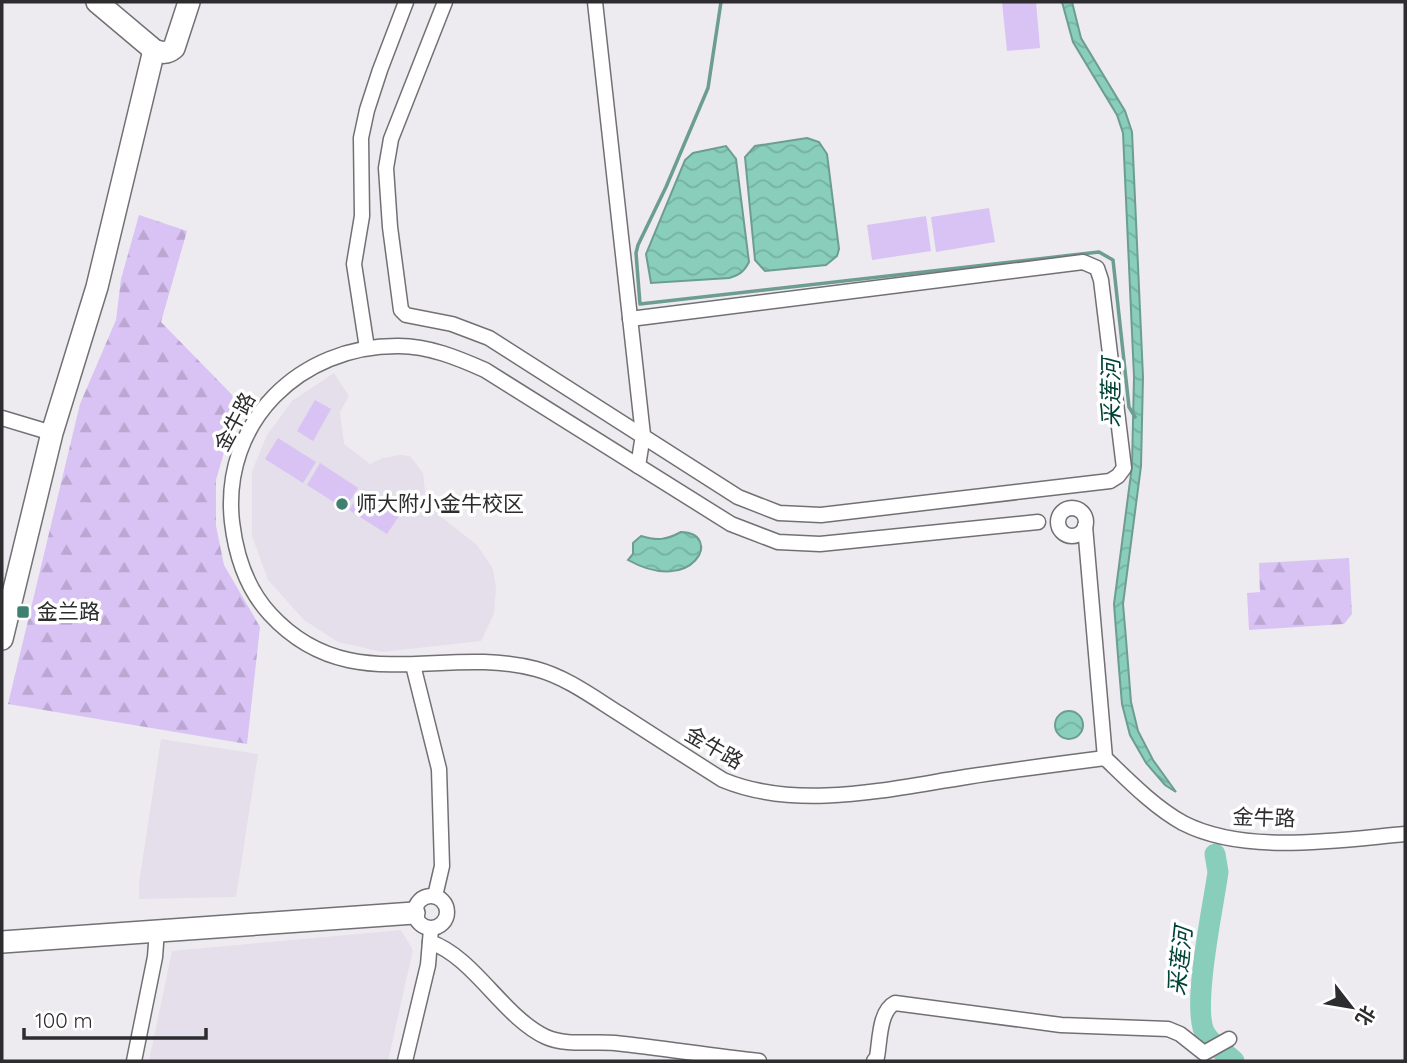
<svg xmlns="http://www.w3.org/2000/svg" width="1407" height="1063" viewBox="0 0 1407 1063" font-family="Quicksand,'Noto Sans SC',sans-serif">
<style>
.built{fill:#e4dfea}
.forest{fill:url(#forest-firs)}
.pitch{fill:#d9c2f4}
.water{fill:url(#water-waves);stroke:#6d9d91;stroke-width:2}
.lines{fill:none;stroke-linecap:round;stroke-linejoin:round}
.stream{stroke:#6d9d91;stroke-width:3.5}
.river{stroke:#88cebb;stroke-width:21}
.street-casing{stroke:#727074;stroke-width:17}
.secondary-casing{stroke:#727074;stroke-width:24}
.street{stroke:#fff;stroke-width:14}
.secondary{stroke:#fff;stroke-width:21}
.poi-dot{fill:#3f8070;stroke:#fff;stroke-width:2.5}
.labels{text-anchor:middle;stroke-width:7;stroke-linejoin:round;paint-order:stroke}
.street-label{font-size:21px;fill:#2d2c2e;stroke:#fff}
.poi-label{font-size:21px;fill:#2d2c2e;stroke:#fff;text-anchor:start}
.water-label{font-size:23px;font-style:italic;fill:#004236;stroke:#fff}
</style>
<defs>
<pattern id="forest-firs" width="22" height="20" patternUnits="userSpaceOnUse" patternTransform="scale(1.75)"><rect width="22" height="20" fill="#d9c2f4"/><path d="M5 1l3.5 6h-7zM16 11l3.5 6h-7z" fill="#bba7d2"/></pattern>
<pattern id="water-waves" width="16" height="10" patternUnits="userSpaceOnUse" patternTransform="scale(1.75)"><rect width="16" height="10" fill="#88cebb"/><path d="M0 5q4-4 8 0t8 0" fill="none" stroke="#76b1a1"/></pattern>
</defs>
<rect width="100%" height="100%" fill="#edebf0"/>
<!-- built -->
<g class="built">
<polygon points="334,373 349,396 340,412 344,444 370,464 383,458 400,455 410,456 423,473 425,492 440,516 477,545 493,569 496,588 494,614 481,641 382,652 338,642 304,620 268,580 252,536 252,471 267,435 292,401"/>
<polygon points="161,739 258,754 236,897 139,899 139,883"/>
<polygon points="401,930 413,950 388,1061 149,1061 172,951"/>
</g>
<!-- forest -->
<g class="forest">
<polygon points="139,215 187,231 161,322 244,407 227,442 216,480 216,526 224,565 260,627 247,744 8,704 80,404 116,320 121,279"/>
<polygon points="1349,558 1352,614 1344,624 1249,630 1247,593 1260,592 1259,563"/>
</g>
<!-- pitch -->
<g class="pitch">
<polygon points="1002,2 1036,2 1040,48 1007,51"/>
<polygon points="989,208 995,242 936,252 931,217"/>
<polygon points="926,216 931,251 872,260 867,225"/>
<polygon points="315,400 331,409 313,441 297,431"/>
<polygon points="278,438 316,462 303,483 265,459"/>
<polygon points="320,463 358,488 345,509 307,485"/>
<polygon points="363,489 401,513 387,534 349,510"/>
</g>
<!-- water -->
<g class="water">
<polygon points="1062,2 1072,2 1081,38 1125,111 1132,132 1143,377 1141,466 1123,604 1126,639 1131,702 1138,731 1153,760 1176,792 1165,785 1146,763 1130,735 1122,704 1119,669 1114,604 1132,466 1134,377 1123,133 1117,115 1073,42"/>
<polygon points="807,138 819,142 827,154 839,249 837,256 826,265 765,271 755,260 745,157 755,146"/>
<path d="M 726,146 L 736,159 L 749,262 C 744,272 739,275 729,278 L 651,283 L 646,254 L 685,160 L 693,153 Z"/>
<path d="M 681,532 C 724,533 694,597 628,560 L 633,554 L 633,543 L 641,536 C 657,541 666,540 681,532 Z"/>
<circle cx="1069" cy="725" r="14"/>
</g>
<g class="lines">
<!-- stream -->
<polyline class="stream" points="721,2 708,88 666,187 638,245 636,253 640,304 1099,252 1113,260 1129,407 1135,417"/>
<!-- river -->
<path class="river" d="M 1215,854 L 1218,872 C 1214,903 1190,1012 1206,1035 C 1212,1045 1226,1053 1234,1061"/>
<defs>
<g id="street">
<polyline points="445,2 391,139 386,168 390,227 401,310 406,315 452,324 489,338 738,497 779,513 821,515 1110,481 1118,476 1124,468 1101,280 1097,268 1083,262 630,319"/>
<polyline points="595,2 643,435 638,466"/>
<polyline points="367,348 354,264 362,216 361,138 367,110 380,70 406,2"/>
<polyline points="2,418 52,433"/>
<circle cx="1072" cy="522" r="14"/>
<path d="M 1038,522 L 820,544 L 778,542 L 731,524 L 485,370 C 458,358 429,346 399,346 C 300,345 221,422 232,522 C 236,556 247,589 270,614 C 349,700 441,644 536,669 C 566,677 593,697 620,714 C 654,736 688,758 723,780 C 798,811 888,789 966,777 C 1012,770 1058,764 1105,758"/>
<path d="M 1085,526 L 1105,758 C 1128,780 1154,807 1183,823 C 1245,855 1337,840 1405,834"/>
<polyline points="413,665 439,769 442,866 435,896"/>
<circle cx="431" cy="912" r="16"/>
<path d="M 430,942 C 474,957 503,1017 546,1037 C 566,1046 593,1041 615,1043 C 663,1048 711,1056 759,1061"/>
<polyline points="134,1061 155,957 157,930"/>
<polyline points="405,1061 428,965 431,929"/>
<path d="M 874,1061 L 877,1057 C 880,1041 879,1011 895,1003 L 1061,1025 L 1168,1029 L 1180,1034 L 1204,1053 L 1229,1039"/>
</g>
<g id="secondary">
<path d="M 97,2 L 154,50 C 162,53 167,54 174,48 L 189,2"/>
<polyline points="2,639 52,433 97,287 154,50"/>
<polyline points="2,942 414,913"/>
</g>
</defs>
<!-- street casing -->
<use href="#street" class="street-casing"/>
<!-- secondary casing -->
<use href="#secondary" class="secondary-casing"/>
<!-- street -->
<use href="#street" class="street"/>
<!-- secondary -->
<use href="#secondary" class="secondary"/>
</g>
<!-- markers -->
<g class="poi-dot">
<circle cx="342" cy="504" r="7"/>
<rect x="16" y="605" width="14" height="14" rx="3.5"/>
</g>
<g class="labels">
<!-- street labels -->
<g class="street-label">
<text transform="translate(235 422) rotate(-62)" y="7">金牛路</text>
<text transform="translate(714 748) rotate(30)" y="7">金牛路</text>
<text transform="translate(1264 818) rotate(2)" y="7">金牛路</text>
</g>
<!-- poi labels -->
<g class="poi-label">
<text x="356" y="511">师大附小金牛校区</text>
<text x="37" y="619">金兰路</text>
</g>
<!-- water labels -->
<g class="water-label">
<text transform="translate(1111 393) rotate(-90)" y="8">采莲河</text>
<text transform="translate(1180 961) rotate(-84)" y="8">采莲河</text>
</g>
</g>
<!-- border -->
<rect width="1407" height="1063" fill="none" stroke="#2d2c2e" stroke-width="7"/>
<!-- north arrow -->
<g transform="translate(1351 1007) rotate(121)" stroke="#ffffff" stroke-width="5" paint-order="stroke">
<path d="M0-5L12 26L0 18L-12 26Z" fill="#2d2c2e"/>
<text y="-10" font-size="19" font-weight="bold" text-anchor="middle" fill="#2d2c2e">北</text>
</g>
<!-- scale -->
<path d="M24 1028v10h182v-10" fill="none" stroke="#2d2c2e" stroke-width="3.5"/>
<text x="35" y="1028" font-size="21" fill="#2d2c2e" stroke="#ffffff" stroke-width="5" paint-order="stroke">100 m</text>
</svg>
